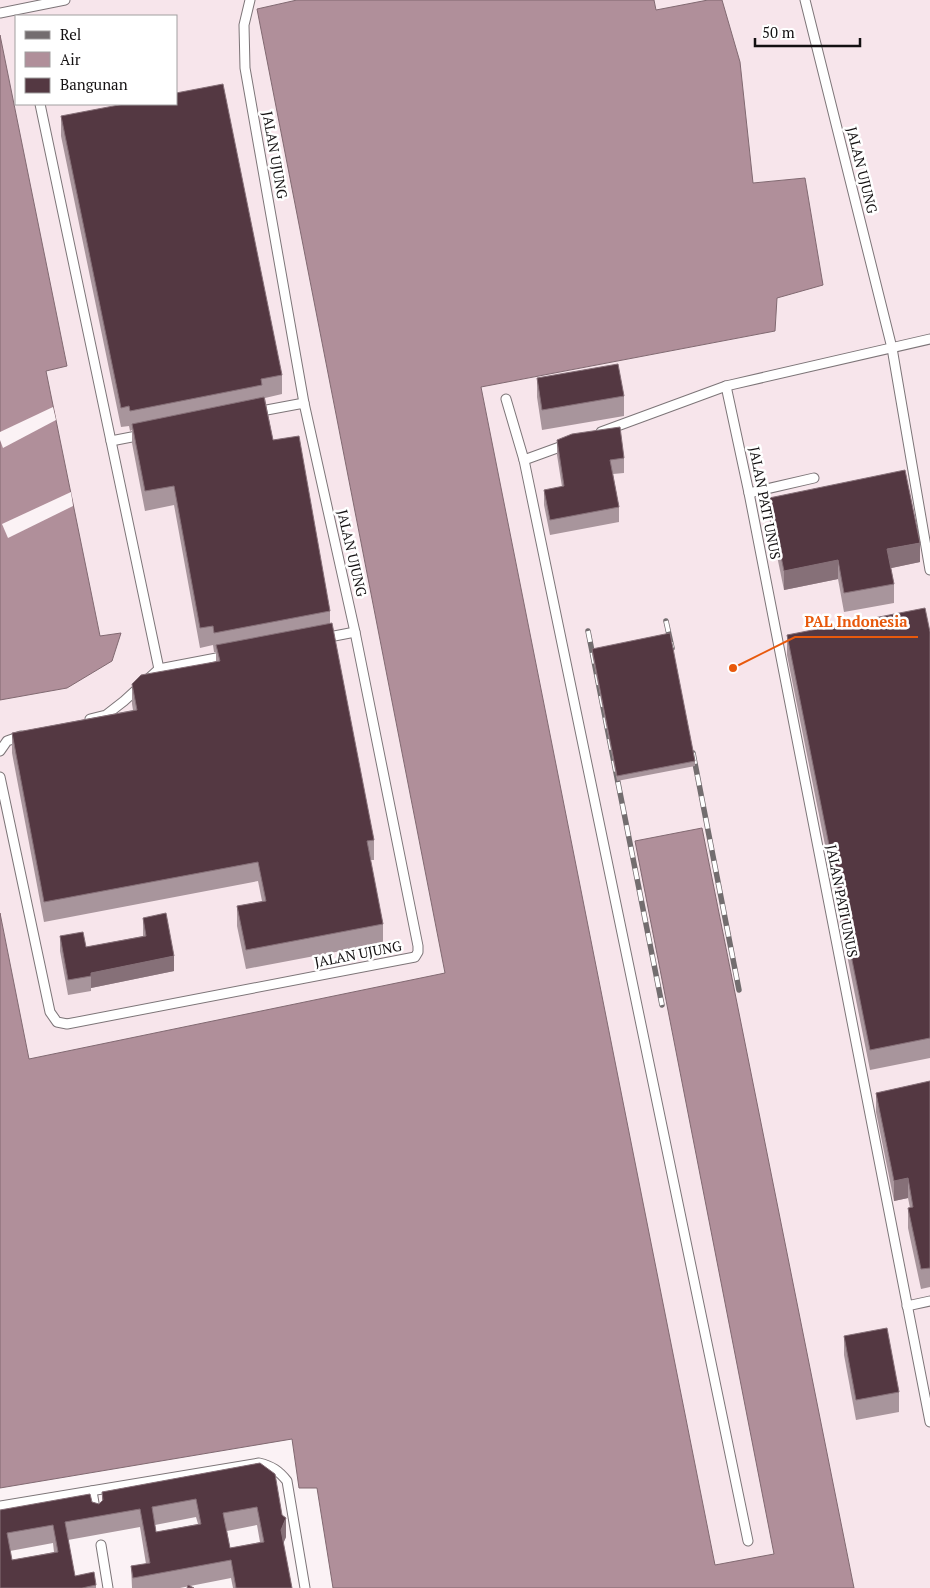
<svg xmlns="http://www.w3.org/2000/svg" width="930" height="1588" viewBox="0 0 930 1588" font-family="'PT Serif',serif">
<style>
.built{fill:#f7e5eb;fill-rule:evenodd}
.water{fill:#b08f9a;stroke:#816971}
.pier{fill:#fbf2f5}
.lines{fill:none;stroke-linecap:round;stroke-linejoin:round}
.service-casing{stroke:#7d7578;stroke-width:11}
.service{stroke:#fff;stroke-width:9}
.rail-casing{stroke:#736d6f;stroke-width:5.5}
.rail{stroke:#fff;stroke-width:4;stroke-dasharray:11;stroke-linecap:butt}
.wall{fill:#a8959c;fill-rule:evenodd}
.shaded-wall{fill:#867078}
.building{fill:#543842;stroke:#867078;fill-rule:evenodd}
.labels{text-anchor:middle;stroke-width:5;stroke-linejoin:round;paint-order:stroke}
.street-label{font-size:14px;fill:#131011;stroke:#fff}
.leader{fill:none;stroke:#e8590c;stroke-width:2}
.callout-dot{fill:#e8590c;stroke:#fff;stroke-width:2}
.callout-label{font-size:15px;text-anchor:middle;font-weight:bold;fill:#e8590c;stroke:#fff;stroke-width:5;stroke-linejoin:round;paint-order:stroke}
</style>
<rect width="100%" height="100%" fill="#fbf2f5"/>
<!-- built -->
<g class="built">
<path d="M 0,0 L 297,0 L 257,9 L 445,974 L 29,1059 L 0,913 L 0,700 L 67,688 L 112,661 L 121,634 L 100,636 L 73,506 L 0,432 L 46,371 L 67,366 L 0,35 ZM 16,16 L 176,16 L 176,104 L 16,104 Z"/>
<polygon points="654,0 708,0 656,10"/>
<polygon points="722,0 930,0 930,1588 854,1588 845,1540 715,1565 481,387 775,331 776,298 823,285 805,178 753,183 740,62"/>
</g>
<!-- water -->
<g class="water">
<polygon points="297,0 654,0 656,10 708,0 722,0 740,62 753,183 805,178 823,285 777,298 775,331 481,387 715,1565 774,1554 635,841 702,828 854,1588 333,1588 317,1488 299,1488 292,1439 0,1488 0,913 29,1059 445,973 257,9"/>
<polygon points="0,35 67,366 46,371 100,636 121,633 112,661 67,688 0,700"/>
</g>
<!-- pier -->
<g class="pier">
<polygon points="53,407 56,420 3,448 0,440 0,432"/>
<polygon points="71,492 73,506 8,538 2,524"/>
</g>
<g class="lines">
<defs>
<g id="service">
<polyline points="250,0 244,25 245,68 304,403"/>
<polyline points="805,0 892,348 930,570"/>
<polyline points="0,13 65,0"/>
<polyline points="40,104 159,669 124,701 106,715 90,719"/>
<polyline points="726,386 749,493 930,1422"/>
<polyline points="506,399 524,460"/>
<polyline points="601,432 726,386 930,339"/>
<polyline points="111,441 142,435"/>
<polyline points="568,444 524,460 748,1541"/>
<polyline points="749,493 814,478"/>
<polyline points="324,638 355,632"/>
<polyline points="159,669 227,656"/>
<polyline points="0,751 7,741 21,736"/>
<polyline points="0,777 50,1012 57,1022 67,1024 415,957 418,952 418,946 355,632 304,403 256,412"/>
<polyline points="907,1306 930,1301"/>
<polyline points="92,1491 96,1515"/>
<path d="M 0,1506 L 259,1463 C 272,1466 279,1471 287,1481 L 305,1588"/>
<polyline points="101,1545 108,1588"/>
</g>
</defs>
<!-- service casing -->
<use href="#service" class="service-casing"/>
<!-- service -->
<use href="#service" class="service"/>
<defs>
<g id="rail">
<polyline points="666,621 672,648"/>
<polyline points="588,631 662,1005"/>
<polyline points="693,753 739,990"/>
</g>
</defs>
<!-- rail casing -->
<use href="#rail" class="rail-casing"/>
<!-- rail -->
<use href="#rail" class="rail"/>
</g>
<!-- wall -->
<g class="wall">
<polygon points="61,116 282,375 282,394 265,398 273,440 330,611 330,624 374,840 374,860 370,860 383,924 383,943 246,969 237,926 237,906 262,901 258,881 44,922 12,753 12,733 133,710 132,704 132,684 216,661 216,652 214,652 213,645 200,648 174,505 145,511 132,443 132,430 130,431 129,426 121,427 61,136"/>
<polygon points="537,378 624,396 624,416 542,430 537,397"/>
<polygon points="557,440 624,458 624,473 613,474 619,507 619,522 550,535 544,505 544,490 562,487 557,455"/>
<polygon points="769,498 920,562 891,568 894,584 894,603 844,612 838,579 784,590 769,517"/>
<polygon points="930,632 930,1058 870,1070 787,655 787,635"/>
<polygon points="592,649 695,761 695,766 617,781 592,654"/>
<polygon points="143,918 174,971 91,988 91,991 68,995 60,951 60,936 86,947 143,936"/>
<polygon points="930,1081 930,1287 921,1289 908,1228 908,1208 910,1208 908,1198 894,1201 876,1112 876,1093"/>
<polygon points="844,1336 899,1392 899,1412 856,1420 844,1355"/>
<path d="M 260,1463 L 286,1537 L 283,1543 L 292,1588 L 233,1588 L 231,1578 L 180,1588 L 132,1588 L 131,1566 L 146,1564 L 140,1527 L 68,1540 L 75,1576 L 96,1585 L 96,1588 L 0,1588 L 0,1510 L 92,1502 L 99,1504 L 102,1501 L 102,1492 ZM 196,1517 L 198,1524 L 156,1532 L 155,1525 ZM 257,1525 L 260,1542 L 230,1548 L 227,1531 ZM 53,1543 L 54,1552 L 12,1560 L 10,1551 Z"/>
</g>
<!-- shaded-wall -->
<g class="shaded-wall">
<polygon points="920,543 920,562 887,569 887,549"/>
<polygon points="838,560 838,579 784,590 784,571"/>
<polygon points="174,956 174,971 91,988 91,973"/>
<polygon points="908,1178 908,1198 894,1201 894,1181"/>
<polygon points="286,1518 286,1537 281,1549 281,1530"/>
</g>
<!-- building -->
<g class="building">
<polygon points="223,84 282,375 261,379 262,385 130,411 129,406 121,408 61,116 124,104 176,104 176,93"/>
<polygon points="618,364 624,396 542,410 537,378"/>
<polygon points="264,397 273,440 299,436 330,611 214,633 213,626 200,628 174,486 145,491 132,424"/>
<polygon points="620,427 624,458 610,460 619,507 550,520 544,490 564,486 557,440 572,434"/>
<polygon points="905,470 920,543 887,549 894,584 844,593 838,560 784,571 769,498"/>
<polygon points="925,608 930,632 930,1038 870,1050 787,635"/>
<polygon points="332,623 374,840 367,841 383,924 246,950 237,906 266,901 258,862 44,902 12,733 137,710 132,684 141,675 220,661 216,645"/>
<polygon points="670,633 695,761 617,776 592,649"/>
<polygon points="166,913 174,956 91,973 91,976 68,980 60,936 83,932 86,947 146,936 143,918"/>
<polygon points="930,1081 930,1268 921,1269 908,1208 913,1207 908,1178 894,1181 876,1093"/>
<polygon points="887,1328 899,1392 856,1400 844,1336"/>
<path d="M 260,1463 L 275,1474 L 282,1515 L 286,1518 L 281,1530 L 292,1588 L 236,1588 L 231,1560 L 133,1578 L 131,1566 L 150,1563 L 140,1509 L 65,1522 L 75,1576 L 94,1572 L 96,1585 L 82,1588 L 0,1588 L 0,1510 L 90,1494 L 92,1502 L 99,1504 L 103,1500 L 102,1492 ZM 196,1499 L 201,1524 L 156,1532 L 152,1507 ZM 257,1507 L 264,1542 L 230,1548 L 223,1513 ZM 53,1525 L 58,1552 L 12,1560 L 7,1533 Z"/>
<polygon points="188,1585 194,1588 187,1588"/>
</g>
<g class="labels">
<!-- street labels -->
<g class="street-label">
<text transform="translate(275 155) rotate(80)" y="5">JALAN UJUNG</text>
<text transform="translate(862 170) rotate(76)" y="5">JALAN UJUNG</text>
<text transform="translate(765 503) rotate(79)" y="5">JALAN PATI UNUS</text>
<text transform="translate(352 553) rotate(77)" y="5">JALAN UJUNG</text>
<text transform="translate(842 901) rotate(79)" y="5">JALAN PATI UNUS</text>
<text transform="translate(358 954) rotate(-11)" y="5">JALAN UJUNG</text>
</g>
</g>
<!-- callouts -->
<path class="leader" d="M733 668L795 637H918"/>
<circle class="callout-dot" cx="733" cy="668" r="5"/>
<g class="callout-label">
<text x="856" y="627">PAL Indonesia</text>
</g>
<!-- legend -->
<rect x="15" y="15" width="162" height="90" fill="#ffffff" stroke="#a19fa0"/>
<rect x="25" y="31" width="25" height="8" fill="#736d6f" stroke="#a19fa0"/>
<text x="60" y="40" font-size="15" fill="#131011">Rel</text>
<rect x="25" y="52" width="25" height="15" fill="#b08f9a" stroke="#a19fa0"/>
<text x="60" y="65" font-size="15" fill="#131011">Air</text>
<rect x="25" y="78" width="25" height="15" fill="#543842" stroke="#a19fa0"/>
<text x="60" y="90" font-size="15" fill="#131011">Bangunan</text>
<!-- scale -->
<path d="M755 38v8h105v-8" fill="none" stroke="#131011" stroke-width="2.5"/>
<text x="762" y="38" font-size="15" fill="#131011" stroke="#ffffff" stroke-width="4" paint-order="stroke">50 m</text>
</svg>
